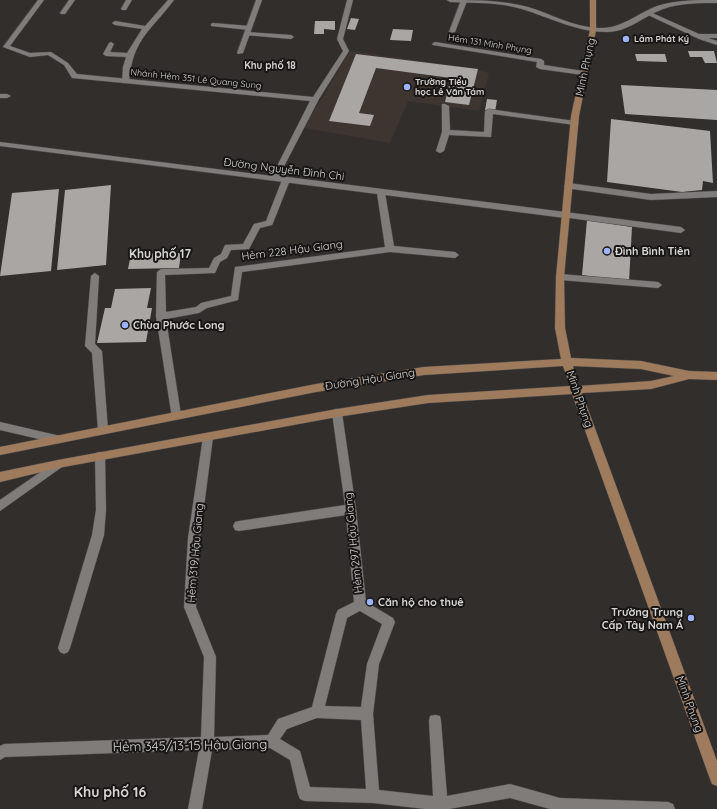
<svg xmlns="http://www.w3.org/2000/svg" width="717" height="809" viewBox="0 0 717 809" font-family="Quicksand,sans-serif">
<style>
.built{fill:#3e3530}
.building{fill:#aaa6a4}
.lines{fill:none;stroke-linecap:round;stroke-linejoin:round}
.service-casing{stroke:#4e4b4a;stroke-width:1}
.minor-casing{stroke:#4e4b4a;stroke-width:1}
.tertiary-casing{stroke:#4e4b4a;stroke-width:1}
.secondary-casing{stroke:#4e4b4a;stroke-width:1}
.service{fill:#807c7a;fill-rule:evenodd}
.minor{fill:#807c7a;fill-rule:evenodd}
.tertiary{fill:#807c7a;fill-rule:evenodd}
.secondary{fill:#9f7b5e;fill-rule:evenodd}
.poi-dot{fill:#9db4fd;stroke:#181615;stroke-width:1.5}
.labels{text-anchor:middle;stroke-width:4;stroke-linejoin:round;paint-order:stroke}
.far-poi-label{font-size:9px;font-weight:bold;fill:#d7d5d4;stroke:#181615;text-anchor:start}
.far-street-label{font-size:9px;fill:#d7d5d4;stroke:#181615}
.far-neighbourhood-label{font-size:10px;font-weight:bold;fill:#d7d5d4;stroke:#181615}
.street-label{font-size:11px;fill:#d7d5d4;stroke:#181615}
.poi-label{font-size:11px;font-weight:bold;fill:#d7d5d4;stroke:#181615;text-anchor:start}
.neighbourhood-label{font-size:12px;font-weight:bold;fill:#d7d5d4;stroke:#181615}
.near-street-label{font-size:13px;fill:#d7d5d4;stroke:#181615}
.near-neighbourhood-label{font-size:14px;font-weight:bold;fill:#d7d5d4;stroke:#181615}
</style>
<rect width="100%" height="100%" fill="#312e2c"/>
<!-- built -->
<polygon class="built" points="350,51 478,69 489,73 479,111 408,101 390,143 304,128"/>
<!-- building -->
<g class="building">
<polygon points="351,18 359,19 355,30 347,29"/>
<polygon points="315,21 335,21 335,30 324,29 324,34 314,34"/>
<polygon points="393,29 413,30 411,41 390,40"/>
<polygon points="688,51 714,51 717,63 705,63 702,57 690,57"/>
<polygon points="356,54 478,69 469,105 445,102 451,78 376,68 359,113 374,115 370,126 329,121"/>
<polygon points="635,54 665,54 667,62 637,61"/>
<polygon points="621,85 717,90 717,120 625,114"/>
<polygon points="487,99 497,100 495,112 485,110"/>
<polygon points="611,119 710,131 713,183 703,181 702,190 682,192 607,182"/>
<polygon points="111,185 106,265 57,270 65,190"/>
<polygon points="59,189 51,271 0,276 12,193"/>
<polygon points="587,220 632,227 629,282 582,275"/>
<polygon points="181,253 179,268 128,269 131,254"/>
<polygon points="151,288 147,308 152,308 146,342 97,343 105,308 111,308 115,289"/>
</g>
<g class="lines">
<defs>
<g id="service">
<polygon points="69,0 75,0 65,14 61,14 60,13"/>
<polygon points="126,0 132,0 126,10 122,10 121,9"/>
<path d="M 168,0 L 174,0 C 151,31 133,38 129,81 L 128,83 L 122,83 L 123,67 L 126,57 L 106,56 L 103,54 L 109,43 L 111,42 L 114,44 L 110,52 L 127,53 L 142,29 L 115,25 L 112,23 L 115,21 L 145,26 Z"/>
<polygon points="461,0 467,1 455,32 450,33 449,32"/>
<polygon points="646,12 650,12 699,34 717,34 717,38 708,38 717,41 717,45 699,39 646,14"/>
<polygon points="213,23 249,26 252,28 249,30 211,26 211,24"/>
<polygon points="247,32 291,35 294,37 291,39 245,35 244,34"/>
<polygon points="435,42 541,59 544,61 544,65 583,71 587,73 583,75 540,69 536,67 537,62 433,45 432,44"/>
<polygon points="0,94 7,94 11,96 7,98 0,98"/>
<polygon points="442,104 445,104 449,106 450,130 484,132 485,111 489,109 575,121 579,123 575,125 493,114 491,137 449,135 444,151 440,153 436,151 442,132"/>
<polygon points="286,177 290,180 273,223 272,225 260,228 249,249 231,250 227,258 220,262 215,273 165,275 166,312 196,307 201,303 231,296 235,267 385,247 377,193 381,190 385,193 394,246 455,252 459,255 455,258 390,252 242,272 238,300 207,308 199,313 166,319 181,415 180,418 176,419 172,418 156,316 157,272 161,269 209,268 214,258 221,254 225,245 243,244 254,224 266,221 282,180"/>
<polygon points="568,183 651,194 717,191 717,197 651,200 565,188 564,186"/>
<polygon points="565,212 681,227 685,230 681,233 562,217 561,215 562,213"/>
<polygon points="95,273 99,276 95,344 102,351 108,430 107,433 103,434 99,433 98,430 92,353 85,346 91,276"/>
<polygon points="560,274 658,282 662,285 658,288 560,280 556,277"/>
<path d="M 337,409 L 341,410 L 342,413 L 356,509 L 366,602 L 393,618 L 395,622 L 379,664 L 373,714 L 379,790 L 433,796 L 429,721 L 430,716 L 435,715 L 440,716 L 441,721 L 447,796 L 510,784 L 560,798 L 668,802 L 673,804 L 675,809 L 550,809 L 510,798 L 449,809 L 425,809 L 373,803 L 305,801 L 300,799 L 298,794 L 290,760 L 270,748 L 212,750 L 202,809 L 188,809 L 199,750 L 5,757 L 0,760 L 0,746 L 4,744 L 201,737 L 204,657 L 184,607 L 188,538 L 203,437 L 204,434 L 208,433 L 212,434 L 213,437 L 200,538 L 196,607 L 216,657 L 214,737 L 268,735 L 278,719 L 312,707 L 336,614 L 338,610 L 354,602 L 346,515 L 239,531 L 235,530 L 233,526 L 235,522 L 239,521 L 345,505 L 332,413 L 333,410 ZM 360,611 L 382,624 L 367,664 L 361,707 L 325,706 L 347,618 ZM 317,718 L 361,720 L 366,789 L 310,787 L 300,751 L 280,739 L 287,729 Z"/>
</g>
<g id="minor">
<polygon points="38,0 44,0 10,46 30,53 51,52 68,63 77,74 313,97 343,51 337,39 347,0 353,0 343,39 349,51 319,99 279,176 565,212 569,215 565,218 0,146 0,142 272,176 310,101 72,78 64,65 48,55 30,57 3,47"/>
<polygon points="256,0 262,0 243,53 238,54 237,53"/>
<polygon points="100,452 104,453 105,456 106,510 104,535 70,648 68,652 64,654 60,652 58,648 92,535 96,510 95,456 96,453"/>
</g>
<g id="tertiary">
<path d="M 447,0 C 475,0 501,0 528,7 C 551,14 573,27 598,28 C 622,29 636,14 657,6 C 676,0 697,0 717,0 L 717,3 C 699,3 680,3 663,9 C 644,16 628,32 607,32 C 577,32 551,18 522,9 C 499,2 474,3 450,2 Z"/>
<polygon points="0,422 56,435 60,436 61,439 60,442 56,443 0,430"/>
<polygon points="58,460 62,461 63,464 62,467 0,511 0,500"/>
</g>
<path id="secondary" d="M 590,0 L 596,0 L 596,30 L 579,116 L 564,277 L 565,328 L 571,358 L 641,361 L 689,371 L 717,372 L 717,380 L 689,379 L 651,389 L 582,393 L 717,761 L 717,786 L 712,784 L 710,779 L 572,394 L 428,403 L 337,417 L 58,468 L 0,482 L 0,472 L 58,460 L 337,409 L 428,395 L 570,386 L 563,366 L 424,375 L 316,392 L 0,455 L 0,447 L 316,384 L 424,367 L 561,359 L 555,328 L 556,277 L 571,116 L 590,30 ZM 573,366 L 641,369 L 674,376 L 651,381 L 579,386 Z"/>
</defs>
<!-- service casing -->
<use href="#service" class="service-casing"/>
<!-- minor casing -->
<use href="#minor" class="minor-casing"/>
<!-- tertiary casing -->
<use href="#tertiary" class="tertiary-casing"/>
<!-- secondary casing -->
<use href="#secondary" class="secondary-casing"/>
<!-- service -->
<use href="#service" class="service"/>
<!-- minor -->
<use href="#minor" class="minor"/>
<!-- tertiary -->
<use href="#tertiary" class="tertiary"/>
<!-- secondary -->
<use href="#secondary" class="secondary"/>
</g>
<!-- markers -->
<g class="poi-dot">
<circle cx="626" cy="39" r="4"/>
<circle cx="407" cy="87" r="4"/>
<circle cx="607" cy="251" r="4"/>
<circle cx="125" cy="325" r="4"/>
<circle cx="370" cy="602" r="4"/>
<circle cx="691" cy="618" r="4"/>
</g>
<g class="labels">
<!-- far-poi labels -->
<g class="far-poi-label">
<text x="634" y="42">Lâm Phát Ký</text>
<text x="415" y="85">Trường Tiểu<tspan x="415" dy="10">học Lê Văn Tám</tspan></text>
</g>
<!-- far-street labels -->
<g class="far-street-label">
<text transform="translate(490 44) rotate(9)" y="3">Hẻm 131 Minh Phụng</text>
<text transform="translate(196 79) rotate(6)" y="3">Nhánh Hẻm 351 Lê Quang Sung</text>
</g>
<!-- far-neighbourhood labels -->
<g class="far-neighbourhood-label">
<text x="270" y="69">Khu phố 18</text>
</g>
<!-- street labels -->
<g class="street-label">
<text transform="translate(585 67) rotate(-78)" y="4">Minh Phụng</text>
<text transform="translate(284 169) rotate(7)" y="4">Đường Nguyễn Đình Chi</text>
<text transform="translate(292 250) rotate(-7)" y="4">Hẻm 228 Hậu Giang</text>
<text transform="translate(370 379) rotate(-9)" y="4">Đường Hậu Giang</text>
<text transform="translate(580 399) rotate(71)" y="4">Minh Phụng</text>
<text transform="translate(353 543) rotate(-96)" y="4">Hẻm 297 Hậu Giang</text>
<text transform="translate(195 553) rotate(-85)" y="4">Hẻm 319 Hậu Giang</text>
<text transform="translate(690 704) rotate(70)" y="4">Minh Phụng</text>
</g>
<!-- poi labels -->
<g class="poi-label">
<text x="615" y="255">Đình Bình Tiên</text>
<text x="133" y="329">Chùa Phước Long</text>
<text x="378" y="606">Căn hộ cho thuê</text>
<text x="683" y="616" text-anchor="end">Trường Trung<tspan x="683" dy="13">Cấp Tây Nam Á</tspan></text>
</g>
<!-- neighbourhood labels -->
<g class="neighbourhood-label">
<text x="160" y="258">Khu phố 17</text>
</g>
<!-- near-street labels -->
<g class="near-street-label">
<text transform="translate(190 745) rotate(-1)" y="5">Hẻm 345/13-15 Hậu Giang</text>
</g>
<!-- near-neighbourhood labels -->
<g class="near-neighbourhood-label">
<text x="110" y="797">Khu phố 16</text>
</g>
</g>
</svg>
